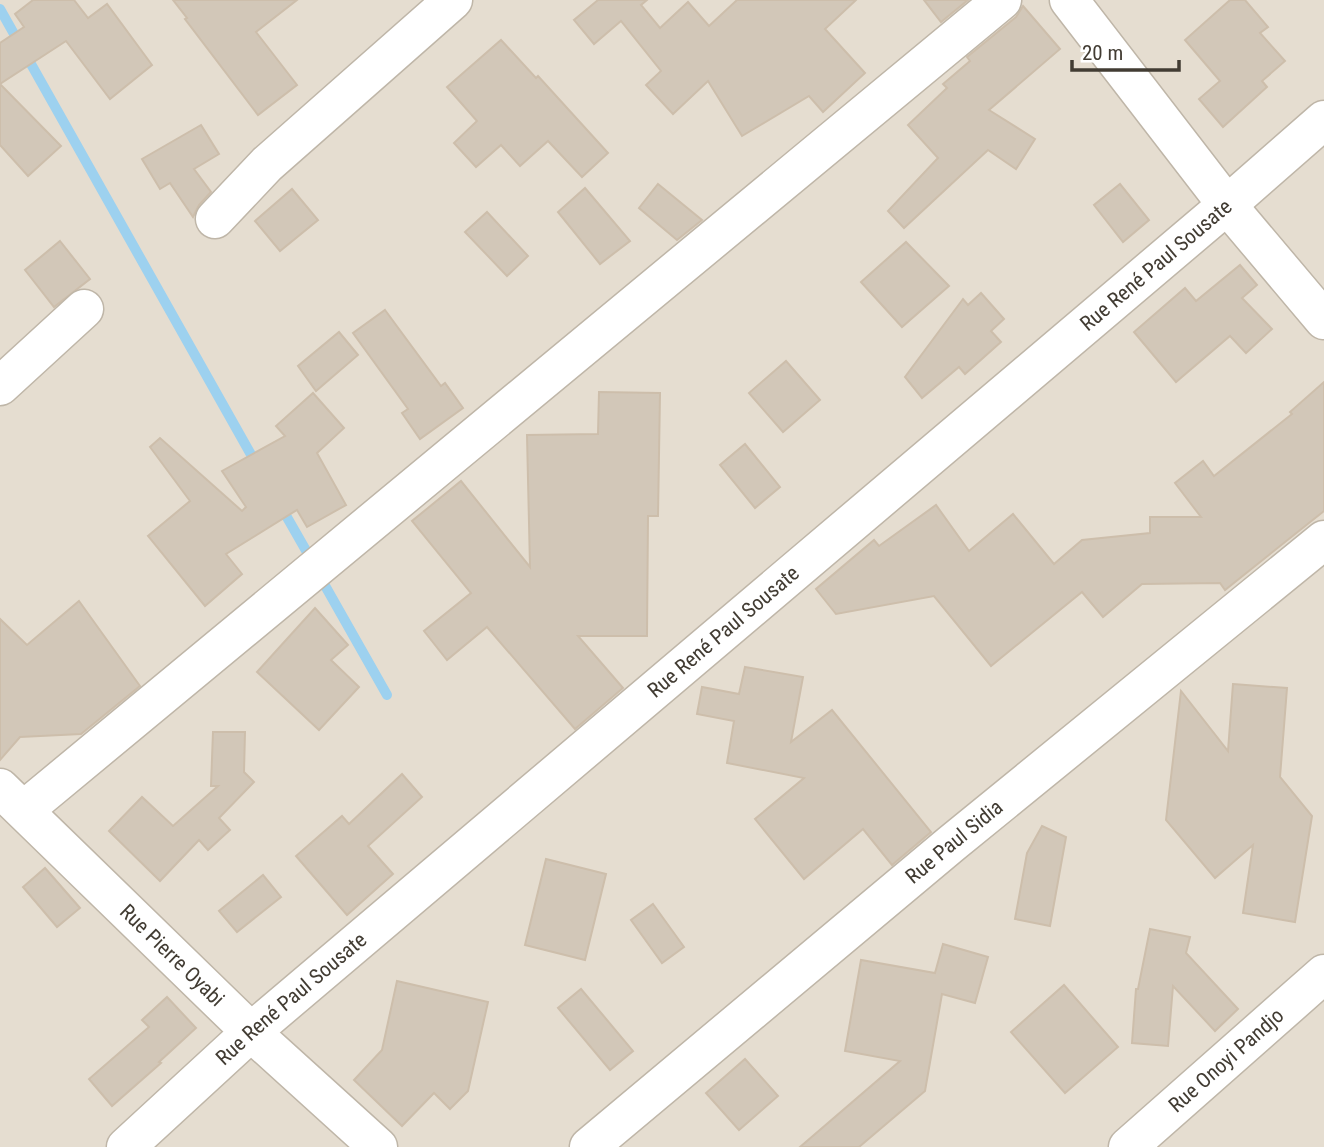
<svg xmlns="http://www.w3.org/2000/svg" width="1324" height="1147" viewBox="0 0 1324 1147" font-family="'Roboto Condensed',sans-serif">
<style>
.residential{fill:#e5ddd0}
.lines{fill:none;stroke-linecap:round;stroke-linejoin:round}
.stream{stroke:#9dd1ef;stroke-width:10}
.building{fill:#d2c7b8;stroke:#cdbeab;stroke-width:2}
.minor-casing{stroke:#bfb6a8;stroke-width:41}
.minor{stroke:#fff;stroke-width:38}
.labels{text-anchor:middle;stroke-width:6;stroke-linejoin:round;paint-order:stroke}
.street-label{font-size:21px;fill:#423c33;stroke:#fff}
</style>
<rect width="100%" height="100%" fill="#f1ece2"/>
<!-- residential -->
<rect class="residential" x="0" y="0" width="1324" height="1147"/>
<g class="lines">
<!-- stream -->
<g class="stream">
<polyline points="0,9 258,467"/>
<polyline points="280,505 312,561"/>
<polyline points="319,575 387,695"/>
</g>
</g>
<!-- building -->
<g class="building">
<polygon points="33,0 74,0 88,18 107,4 152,65 110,99 66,41 0,84 61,146 28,176 0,145 0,43 24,27 15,14"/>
<polygon points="173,0 297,0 256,32 297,85 258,115 185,19 187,18"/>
<polygon points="598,0 647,0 641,5 660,28 688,2 709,26 737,0 856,0 825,29 865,73 823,112 809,96 742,136 708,81 673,114 646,85 661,71 621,21 594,44 574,20"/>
<polygon points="924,0 968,0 941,22"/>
<polygon points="1230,0 1245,0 1268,27 1260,33 1285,61 1262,81 1267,87 1223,127 1199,99 1220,81 1185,40"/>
<polygon points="1023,6 1060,49 989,110 1035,139 1016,169 988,150 904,228 888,211 938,158 908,125 947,88 943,84 970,61 967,57 1016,17"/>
<polygon points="501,40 536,78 538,76 608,153 582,177 548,141 520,166 501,145 476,167 454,143 477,121 447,87"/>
<polygon points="201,125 219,154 194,169 211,192 199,205 193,217 170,183 160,189 142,159"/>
<polygon points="658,184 702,220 677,240 639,208"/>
<polygon points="1120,184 1149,220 1123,242 1094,205"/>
<polygon points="585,188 630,241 600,264 558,212"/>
<polygon points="292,189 318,220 280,251 255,221"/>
<polygon points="487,212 528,256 507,276 465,232"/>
<polygon points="60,241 90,279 54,307 25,270"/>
<polygon points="906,242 949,286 902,327 861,282"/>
<polygon points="1240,265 1257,285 1242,298 1272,329 1246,353 1230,336 1176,382 1134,332 1185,288 1196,301"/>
<polygon points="981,293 1004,319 991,331 1001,342 965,374 959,367 922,398 905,377 963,299 968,305"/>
<polygon points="385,310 441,386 445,383 463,408 420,439 402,413 408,409 353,333"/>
<polygon points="339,332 358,355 316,391 298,366"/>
<polygon points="786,361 820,400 783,432 749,393"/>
<polygon points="1324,382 1324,511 1225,590 1220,583 1142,584 1103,617 1082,592 991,666 934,596 836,614 816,589 874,540 879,546 936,505 969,551 1013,514 1054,564 1082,540 1150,533 1150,517 1201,517 1175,483 1203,461 1214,476 1292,414 1290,412"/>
<polygon points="599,392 660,393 658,516 648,516 647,636 578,636 623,688 575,729 487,627 447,660 424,631 471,593 412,521 461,481 530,567 527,435 598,434"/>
<polygon points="313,393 344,428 317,453 346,505 307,527 297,510 226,554 242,574 205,606 148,536 190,501 150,447 160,438 242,511 246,507 222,471 285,436 276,426"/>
<polygon points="745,444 780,487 755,508 720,465"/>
<polygon points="79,601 140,686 81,734 20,737 0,760 0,619 27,645"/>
<polygon points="315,608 348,645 331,660 359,687 319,730 257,672"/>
<polygon points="745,667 803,677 791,742 832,710 931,832 892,865 863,829 804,879 755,819 804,778 727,763 734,721 697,714 702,687 739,694"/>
<polygon points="1233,684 1287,688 1280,777 1312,816 1295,922 1243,913 1253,845 1215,878 1166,820 1181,691 1228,751"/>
<polygon points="213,732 245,732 244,772 254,782 219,818 230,830 208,850 199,840 160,881 109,831 142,797 173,826 218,786 211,786"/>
<polygon points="402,774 422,797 368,846 393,874 347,915 296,856 342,816 349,824"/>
<polygon points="1042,826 1066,837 1050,926 1015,919 1027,853"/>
<polygon points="546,859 606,874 585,960 525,945"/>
<polygon points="45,868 80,908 57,927 23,887"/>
<polygon points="263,875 281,897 237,932 219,911"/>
<polygon points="653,904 684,947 662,963 631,920"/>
<polygon points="1150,929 1190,937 1186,953 1238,1009 1215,1031 1173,986 1168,1046 1132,1043 1136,989 1138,989"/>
<polygon points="943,944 988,957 975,1003 942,994 925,1091 859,1147 800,1147 900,1061 845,1051 861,960 935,973"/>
<polygon points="397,981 488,1002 468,1091 450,1109 434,1093 402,1126 354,1080 382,1050"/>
<polygon points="1064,985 1118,1047 1065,1093 1011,1032"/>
<polygon points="581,989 633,1051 610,1070 558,1008"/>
<polygon points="167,997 196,1028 159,1062 161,1063 112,1106 89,1079 149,1027 142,1020"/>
<polygon points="745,1059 778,1096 739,1130 706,1093"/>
</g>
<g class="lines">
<defs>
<g id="minor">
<polyline points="1069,0 1227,205 1324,320"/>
<polyline points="215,219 267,164 453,0"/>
<polyline points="0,386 84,309"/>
<path id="s1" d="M 0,788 L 251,1032 L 378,1147"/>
<polyline points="24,810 1002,0"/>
<path id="s2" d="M 126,1147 L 251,1032 L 1227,205 L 1324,120"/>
<path id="s3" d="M 589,1147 L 951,844 L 1324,540"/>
<path id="s4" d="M 1128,1147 L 1324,974"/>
</g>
</defs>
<!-- minor casing -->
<use href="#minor" class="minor-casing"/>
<!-- minor -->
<use href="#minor" class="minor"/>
</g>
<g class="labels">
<!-- street labels -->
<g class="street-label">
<text dy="7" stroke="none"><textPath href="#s2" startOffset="1356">Rue René Paul Sousate</textPath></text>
<text dy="7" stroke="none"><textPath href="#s2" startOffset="789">Rue René Paul Sousate</textPath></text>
<text dy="7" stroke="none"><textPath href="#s3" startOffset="476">Rue Paul Sidia</textPath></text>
<text dy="7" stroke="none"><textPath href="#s1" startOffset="240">Rue Pierre Oyabi</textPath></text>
<text dy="7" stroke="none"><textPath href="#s2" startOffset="222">Rue René Paul Sousate</textPath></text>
<text dy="7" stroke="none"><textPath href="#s4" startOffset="131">Rue Onoyi Pandjo</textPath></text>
</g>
</g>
<!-- scale -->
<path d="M1072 60v10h107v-10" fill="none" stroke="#423c33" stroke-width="3.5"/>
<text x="1082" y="60" font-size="21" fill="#423c33" stroke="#ffffff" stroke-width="5" paint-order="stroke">20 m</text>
</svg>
